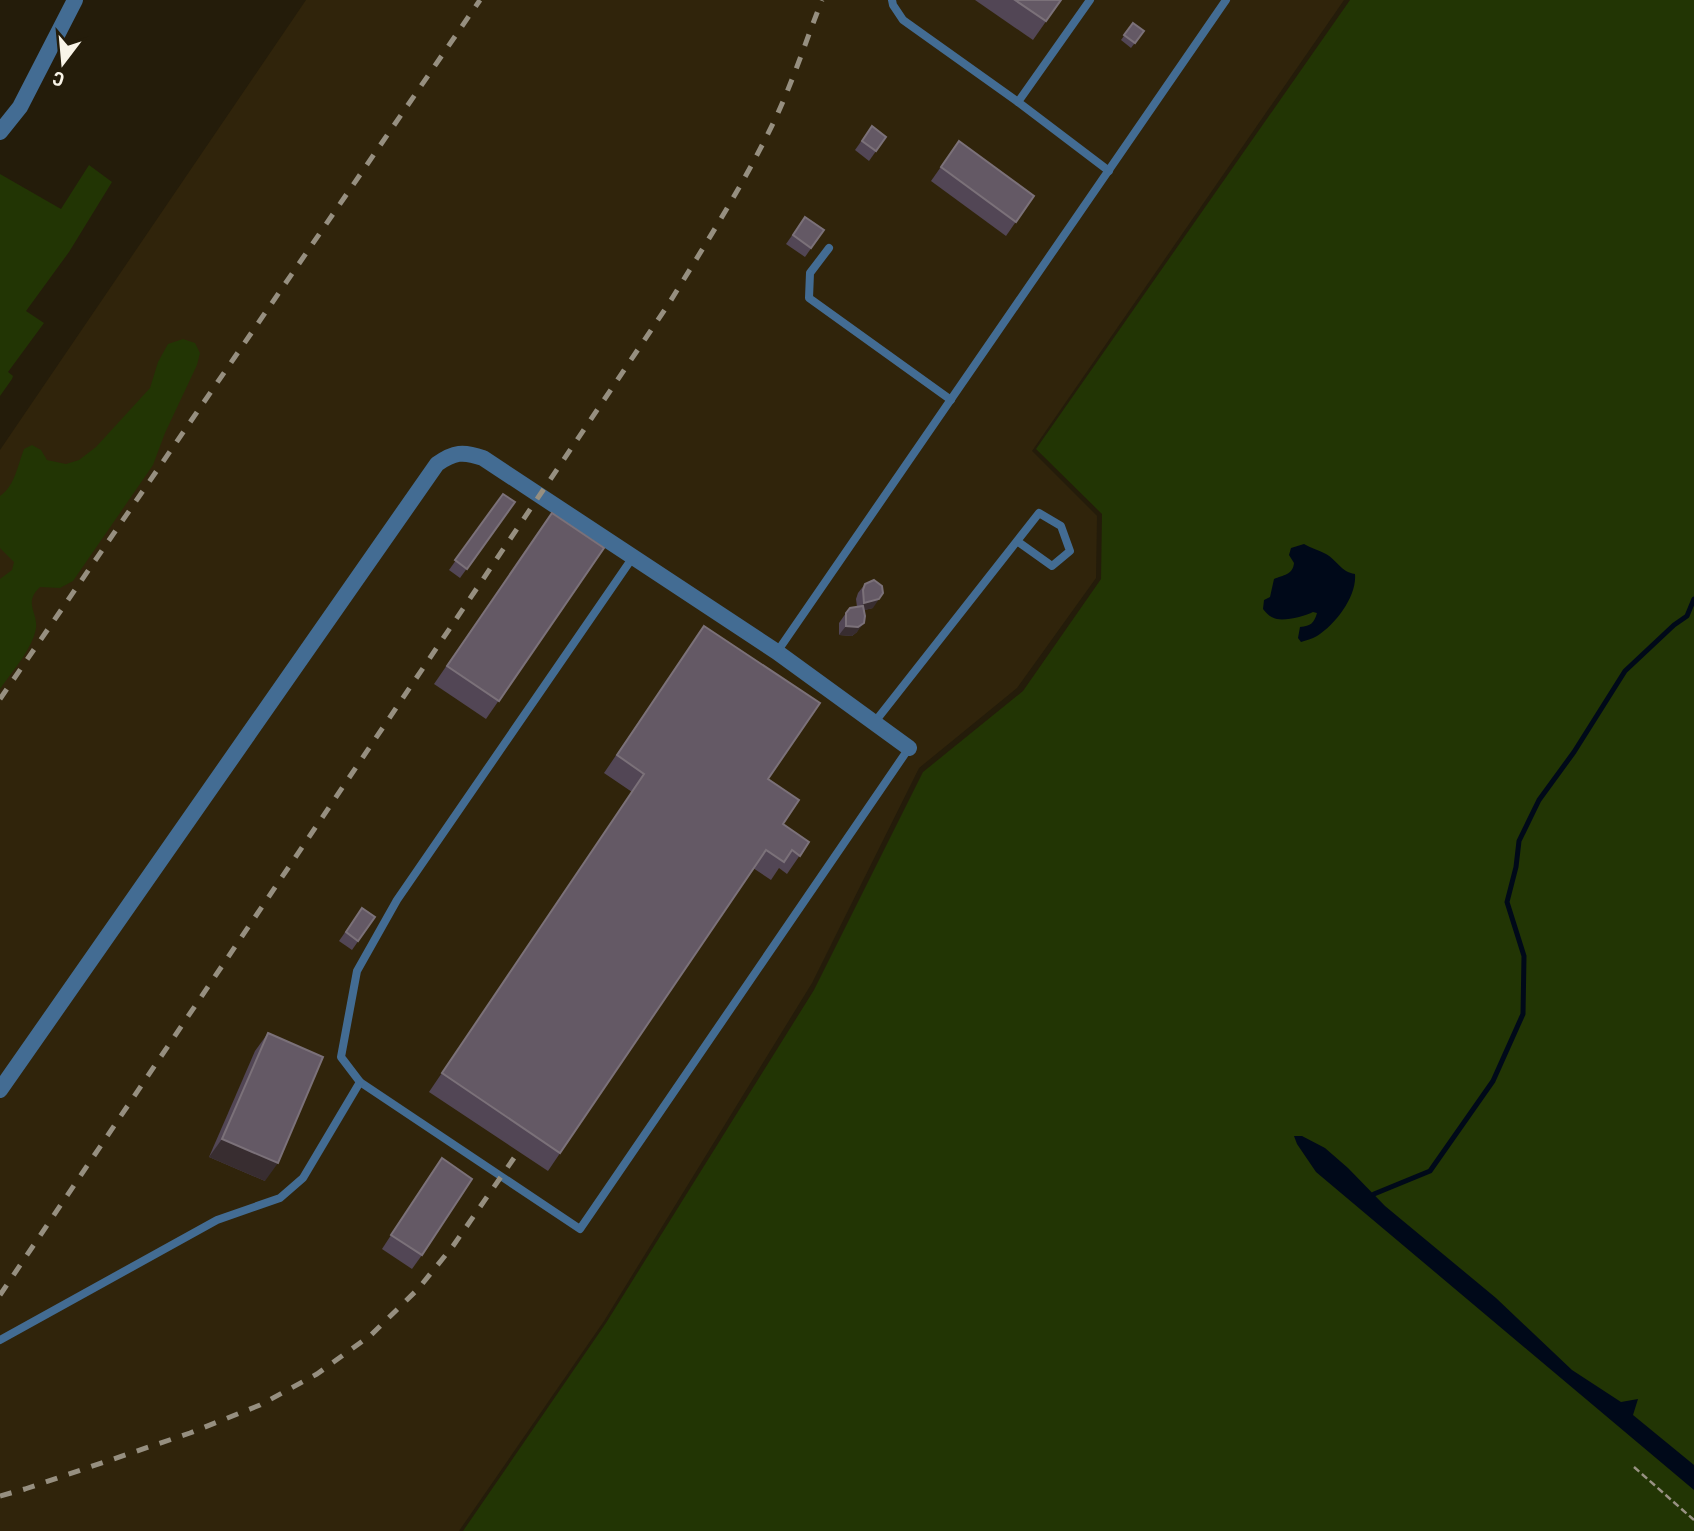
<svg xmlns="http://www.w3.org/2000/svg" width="1694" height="1531" viewBox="0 0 1694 1531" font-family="'Roboto Condensed',sans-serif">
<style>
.built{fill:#30240b}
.green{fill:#223504}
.water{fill:#000919}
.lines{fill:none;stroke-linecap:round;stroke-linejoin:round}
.stream{stroke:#000919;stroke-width:5}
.path{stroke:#989283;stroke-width:2.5;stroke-dasharray:7 3.5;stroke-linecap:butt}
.service{stroke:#436c93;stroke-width:8}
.minor{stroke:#436c93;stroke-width:16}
.rail{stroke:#968f80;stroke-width:5;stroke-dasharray:12 12;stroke-linecap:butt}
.wall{fill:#524655}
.shaded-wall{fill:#382d30}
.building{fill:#645965;stroke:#7b7179;stroke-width:2}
</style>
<rect width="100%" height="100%" fill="#241c0a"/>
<!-- built -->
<polygon class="built" points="306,0 1344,0 1032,451 1097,516 1096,578 1017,688 919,768 812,983 604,1321 459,1531 0,1531 0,450"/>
<!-- green -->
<g class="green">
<polygon points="1350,0 1694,0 1694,1531 463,1531 606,1323 814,990 923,772 1023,691 1101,579 1102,514 1036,449"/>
<polygon points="89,165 112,182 69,252 26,311 44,323 8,372 13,376 12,379 0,396 0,174 61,209"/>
<path d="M 183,339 L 195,343 L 200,353 L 197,365 L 165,433 L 153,465 L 73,581 L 60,588 L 40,587 C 23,603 38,612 36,628 C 33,648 12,672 0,689 L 0,579 L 12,570 L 14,562 L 0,548 L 0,496 C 15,486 18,464 24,449 L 32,445 L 41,450 L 47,460 L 66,464 L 79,460 L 96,447 L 150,388 L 158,362 L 168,344 Z"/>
</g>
<!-- water -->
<g class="water">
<path d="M 1304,544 C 1311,548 1318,550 1326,554 C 1337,560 1341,572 1355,574 C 1357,596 1336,624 1317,636 C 1312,639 1306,640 1301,642 L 1298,638 L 1300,627 C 1311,626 1314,623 1317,613 L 1313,612 C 1306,616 1286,621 1277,619 C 1271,618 1267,614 1263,609 L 1264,600 L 1270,597 L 1274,579 C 1283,575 1293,575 1294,563 L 1289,555 L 1291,548 Z"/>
<polygon points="1294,1136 1302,1136 1325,1148 1348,1168 1385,1206 1496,1298 1572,1370 1621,1402 1638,1399 1633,1415 1694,1465 1694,1490 1316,1172 1297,1144"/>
</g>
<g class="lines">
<!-- stream -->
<polyline class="stream" points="1374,1194 1430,1171 1493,1081 1523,1014 1524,956 1507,902 1516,867 1519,841 1539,800 1574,752 1625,671 1674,625 1687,616 1694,599"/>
<!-- path -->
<polyline class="path" points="1634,1467 1694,1520"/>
<!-- service -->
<g class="service">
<polyline points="892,0 893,5 903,20 1018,102"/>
<polyline points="1090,0 1018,102 1109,171"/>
<polyline points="829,248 810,273 809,298 951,400"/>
<polyline points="633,557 397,900 357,971 341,1057 360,1082 580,1229 909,748"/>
<polyline points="777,652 1226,0"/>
<polyline points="874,723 1039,513 1061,526 1070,551 1052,566 1017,541"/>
<polyline points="0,1340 217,1220 280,1198 303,1178 360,1082"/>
</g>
<!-- minor -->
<g class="minor">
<polyline points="0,132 20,107 75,0"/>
<path d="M 0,1090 L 437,464 C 454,452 463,451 483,458 L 777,652 L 909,748"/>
</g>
<!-- rail -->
<g class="rail">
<polyline points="0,699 480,0"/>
<path d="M 0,1295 L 668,305 C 706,243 746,181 777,115 C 794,78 807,38 822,0"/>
<polyline points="0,1496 25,1489 190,1433 260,1405 317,1374 371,1335 418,1289 453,1246 514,1158"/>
</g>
</g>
<!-- wall -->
<g class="wall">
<polygon points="975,0 1061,0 1033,40"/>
<polygon points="1133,23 1144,31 1131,48 1121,40"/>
<polygon points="872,126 886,137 869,161 855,150"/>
<polygon points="959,141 1034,196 1006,236 931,181"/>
<polygon points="805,217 824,230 805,257 786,244"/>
<polygon points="503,494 515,502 460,578 449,570"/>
<polygon points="552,513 604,548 486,719 434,684"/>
<polygon points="865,584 873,608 864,610 857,632 852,636 839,635 839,623 846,613 857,607 856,599 858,593"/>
<polygon points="704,626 768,779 783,824 809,842 787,874 779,868 771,880 753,868 548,1171 429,1092 632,792 604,773"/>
<polygon points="362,908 375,917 352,950 339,941"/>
<polygon points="268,1033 265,1181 209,1157 255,1051"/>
<polygon points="432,1172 422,1255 412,1269 382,1249"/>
</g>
<!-- shaded-wall -->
<g class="shaded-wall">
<polygon points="879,599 873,608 857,612 864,603"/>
<polygon points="864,623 857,632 852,636 839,635 846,626"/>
<polygon points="222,1139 278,1163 265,1181 209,1157"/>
</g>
<!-- building -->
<g class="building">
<polygon points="1015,0 1061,0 1046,21"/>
<polygon points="1133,23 1144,31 1135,43 1124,35"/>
<polygon points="872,126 886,137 876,151 862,141"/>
<polygon points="959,141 1034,196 1016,222 941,167"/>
<polygon points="805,217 824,230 811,248 793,235"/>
<polygon points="503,494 515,502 467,569 455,560"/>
<polygon points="552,513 604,548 499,701 447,666"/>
<polygon points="874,580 882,586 883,593 879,599 864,603 863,590 865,584"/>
<polygon points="863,606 865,616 864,623 858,627 846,626 846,613 850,608"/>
<polygon points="704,626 820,703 768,779 799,800 783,824 809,842 800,856 792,850 784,862 766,850 560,1153 442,1073 644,774 617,755"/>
<polygon points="362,908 375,917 358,941 346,932"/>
<polygon points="268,1033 323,1057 278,1163 222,1139"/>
<polygon points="442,1158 472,1179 422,1255 391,1235"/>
</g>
<!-- north arrow -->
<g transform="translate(63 63) rotate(196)" stroke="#241c0a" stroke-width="5" paint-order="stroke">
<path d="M0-5L12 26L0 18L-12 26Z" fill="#f9f4e8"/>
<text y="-10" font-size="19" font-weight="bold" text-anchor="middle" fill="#f9f4e8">С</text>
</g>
</svg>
